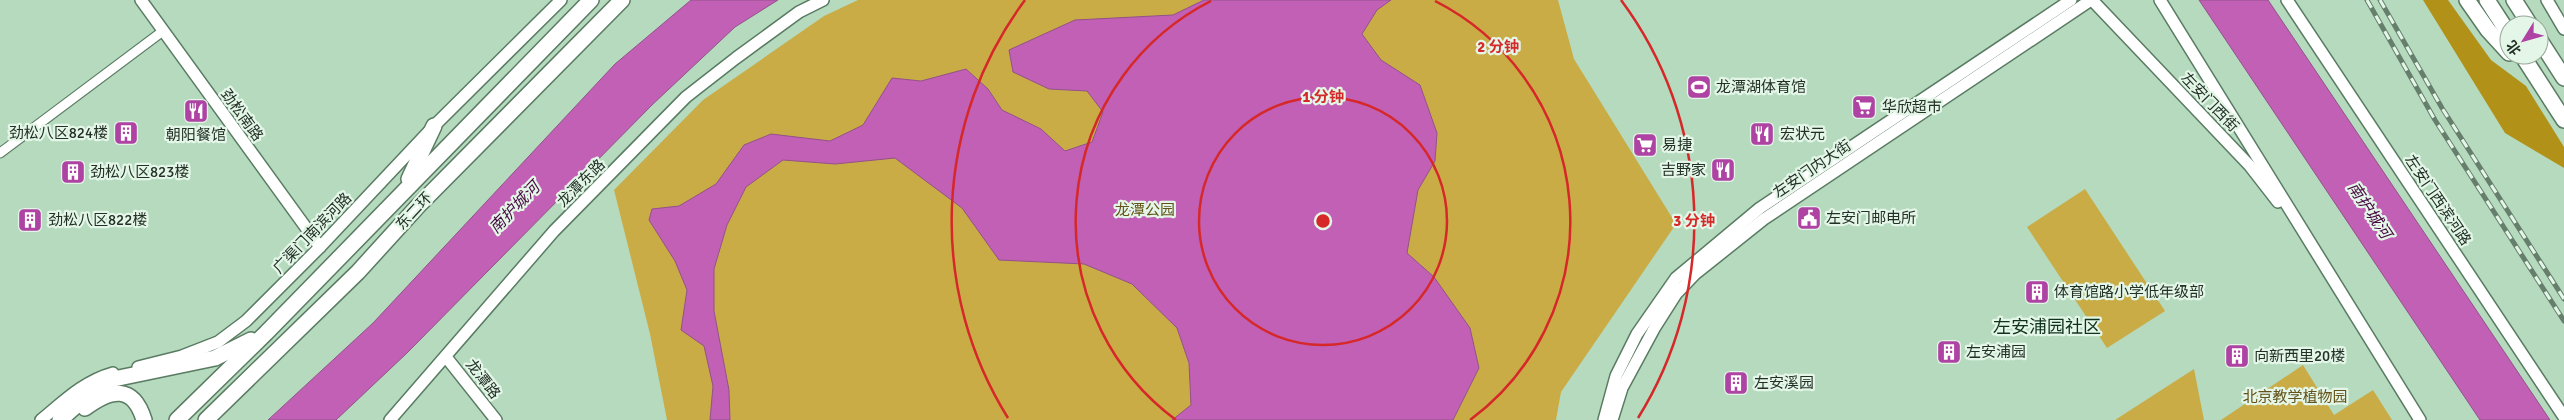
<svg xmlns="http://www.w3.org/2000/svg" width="2564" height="420" viewBox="0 0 2564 420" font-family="Signika,'Noto Sans SC',sans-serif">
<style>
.green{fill:#caac47}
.forest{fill:#b19118}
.water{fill:#c260b5;stroke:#92528a}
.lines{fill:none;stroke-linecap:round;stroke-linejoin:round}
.minor-casing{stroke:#597b62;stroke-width:11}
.tertiary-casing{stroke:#597b62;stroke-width:14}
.trunk-casing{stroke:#597b62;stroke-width:18}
.minor{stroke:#fff;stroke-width:9}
.tertiary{stroke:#fff;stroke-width:11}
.trunk{stroke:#fff;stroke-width:15}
.rail-casing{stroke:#667f6c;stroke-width:5}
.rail{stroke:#e3f6e7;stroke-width:3;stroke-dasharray:9;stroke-linecap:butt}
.ring{fill:none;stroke:#d62828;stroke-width:2.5}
.labels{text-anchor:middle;stroke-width:4.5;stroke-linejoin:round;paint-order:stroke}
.poi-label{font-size:15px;fill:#223025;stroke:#e3f6e7;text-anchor:start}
.street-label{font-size:15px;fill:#223025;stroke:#e3f6e7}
.park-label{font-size:15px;fill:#635219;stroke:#e3f6e7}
.water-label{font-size:16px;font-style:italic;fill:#480842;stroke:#e3f6e7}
.quarter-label{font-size:18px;fill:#10311b;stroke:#e3f6e7}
.centre{fill:#d62828;stroke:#e3f6e7;stroke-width:2.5}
.ring-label{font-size:15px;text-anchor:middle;font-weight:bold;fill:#d62828;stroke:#e3f6e7;stroke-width:4.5;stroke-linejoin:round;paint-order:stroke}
</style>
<rect width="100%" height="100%" fill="#b5dabe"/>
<!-- green -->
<g class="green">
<polygon points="858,0 1558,0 1574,59 1676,224 1561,392 1556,420 667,420 650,334 614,190 703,100 824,16"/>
<polygon points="2085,189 2165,311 2107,348 2027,227"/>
<polygon points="2303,365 2334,415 2373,390 2392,420 2221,420"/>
<polygon points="2194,369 2204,420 2115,420"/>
</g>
<!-- forest -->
<polygon class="forest" points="2423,0 2448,0 2491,60 2526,86 2564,147 2564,168 2505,133"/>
<!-- water -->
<g class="water">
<polygon points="691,0 778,0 735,27 652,105 407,353 336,420 268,420 373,323 615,64"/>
<polygon points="1204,0 1391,0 1377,10 1362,34 1381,60 1420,85 1437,133 1435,161 1418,190 1407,253 1434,277 1470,328 1479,368 1453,420 1172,420 1191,405 1189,363 1177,328 1132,284 1084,264 999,260 962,208 895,158 835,164 783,160 746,187 727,225 714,269 714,311 729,390 730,420 710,420 713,386 704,346 681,330 687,290 675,261 649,220 652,209 679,206 716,184 744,145 771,134 830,141 863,125 892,78 921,81 966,69 988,89 1002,110 1041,129 1065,151 1092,142 1103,112 1087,91 1049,89 1013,72 1009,50 1075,20 1173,15"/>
<polygon points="2199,0 2268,0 2550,420 2480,420"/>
</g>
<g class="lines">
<defs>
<polyline id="minor" points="0,153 163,31"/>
<g id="tertiary">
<polyline points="141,0 320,247"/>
<polyline points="2092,0 2250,166 2278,202"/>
<polyline points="2160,0 2420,420"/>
<polyline points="2287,0 2564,417"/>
<polyline points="2547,0 2564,29"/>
<polyline points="446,357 496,420"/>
<polyline points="138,367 182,356 218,342 246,321 320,247 434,126 561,0"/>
<path d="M 41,420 C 64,401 84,381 113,373"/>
<polyline points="390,420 554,231 686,97 736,58 799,12 823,0"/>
<polyline points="1604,420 1616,376 1637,334 1676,278 1760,208 2071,0"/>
<polyline points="1612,420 1622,388 1655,327 1676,294 1695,274 1764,219 2091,0"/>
</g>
<g id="trunk">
<polyline points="2467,0 2488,30 2509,53"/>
<polyline points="2487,0 2509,34"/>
<polyline points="2514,0 2530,25"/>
<polyline points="2539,39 2564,78"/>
<polyline points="2522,55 2564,120"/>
<polyline points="409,179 434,126"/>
<path d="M 85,408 C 111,389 133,384 144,420"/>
<polyline points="60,420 96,388 109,380 215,358 251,340"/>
<polyline points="177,420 266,333 591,0"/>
<polyline points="206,420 358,272 418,206 622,0"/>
</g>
</defs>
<!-- minor casing -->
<use href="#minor" class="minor-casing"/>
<!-- tertiary casing -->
<use href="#tertiary" class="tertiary-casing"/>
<!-- trunk casing -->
<use href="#trunk" class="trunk-casing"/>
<!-- minor -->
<use href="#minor" class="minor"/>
<!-- tertiary -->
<use href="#tertiary" class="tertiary"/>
<!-- trunk -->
<use href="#trunk" class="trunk"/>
<defs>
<g id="rail">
<polyline points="2367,0 2435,120 2564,321"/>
<polyline points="2380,0 2442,108 2564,299"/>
</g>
</defs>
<!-- rail casing -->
<use href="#rail" class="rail-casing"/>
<!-- rail -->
<use href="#rail" class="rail"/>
</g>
<!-- distance rings -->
<g class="ring">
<circle cx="1323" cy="221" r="124"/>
<path d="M1176 420A247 247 0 0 1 1211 1M1435 1A247 247 0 0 1 1470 420"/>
<path d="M1008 418A371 371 0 0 1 1025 0M1621 0A371 371 0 0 1 1638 418"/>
</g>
<!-- icons -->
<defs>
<symbol id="stadium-square" viewBox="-11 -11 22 22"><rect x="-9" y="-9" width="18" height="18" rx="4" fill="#af43a3" stroke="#e3f6e7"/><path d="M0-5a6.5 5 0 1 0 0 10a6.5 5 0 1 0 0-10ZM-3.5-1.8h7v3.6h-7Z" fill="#fff"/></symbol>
<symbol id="supermarket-square" viewBox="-11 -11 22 22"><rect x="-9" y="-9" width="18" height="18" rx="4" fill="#af43a3" stroke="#e3f6e7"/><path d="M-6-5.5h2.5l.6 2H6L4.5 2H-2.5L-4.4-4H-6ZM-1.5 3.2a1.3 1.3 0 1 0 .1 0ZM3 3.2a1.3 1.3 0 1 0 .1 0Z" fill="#fff"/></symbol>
<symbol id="restaurant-square" viewBox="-11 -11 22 22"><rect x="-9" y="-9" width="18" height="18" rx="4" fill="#af43a3" stroke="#e3f6e7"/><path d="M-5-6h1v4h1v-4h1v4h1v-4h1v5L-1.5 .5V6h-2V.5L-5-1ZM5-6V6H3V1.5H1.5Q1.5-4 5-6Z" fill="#fff"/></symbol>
<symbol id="building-square" viewBox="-11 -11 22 22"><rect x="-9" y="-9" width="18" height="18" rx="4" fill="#af43a3" stroke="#e3f6e7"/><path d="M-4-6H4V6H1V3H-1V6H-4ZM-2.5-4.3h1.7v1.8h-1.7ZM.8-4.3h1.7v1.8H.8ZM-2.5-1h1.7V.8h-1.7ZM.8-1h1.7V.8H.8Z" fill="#fff"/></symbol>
<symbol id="civic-square" viewBox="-11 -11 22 22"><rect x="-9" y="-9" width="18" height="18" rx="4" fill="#af43a3" stroke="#e3f6e7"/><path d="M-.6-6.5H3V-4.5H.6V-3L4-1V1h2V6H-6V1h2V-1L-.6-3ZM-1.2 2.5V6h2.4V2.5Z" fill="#fff"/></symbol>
</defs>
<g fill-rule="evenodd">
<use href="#stadium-square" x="1685" y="73" width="28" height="28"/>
<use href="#supermarket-square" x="1850" y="93" width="28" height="28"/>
<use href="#restaurant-square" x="182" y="97" width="28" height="28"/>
<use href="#building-square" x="112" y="119" width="28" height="28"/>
<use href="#restaurant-square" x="1748" y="120" width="28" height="28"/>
<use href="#supermarket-square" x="1631" y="131" width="28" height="28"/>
<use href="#restaurant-square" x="1709" y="156" width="28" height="28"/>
<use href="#building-square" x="59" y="158" width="28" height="28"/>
<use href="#civic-square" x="1795" y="204" width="28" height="28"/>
<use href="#building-square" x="16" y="206" width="28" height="28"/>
<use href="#building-square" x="2023" y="278" width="28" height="28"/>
<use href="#building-square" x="1935" y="338" width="28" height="28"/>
<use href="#building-square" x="2223" y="342" width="28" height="28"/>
<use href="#building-square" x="1722" y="369" width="28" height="28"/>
</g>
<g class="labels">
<!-- poi labels -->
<g class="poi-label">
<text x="1716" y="92">龙潭湖体育馆</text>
<text x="1882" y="112">华欣超市</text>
<text x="108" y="138" text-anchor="end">劲松八区824楼</text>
<text x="1780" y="139">宏状元</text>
<text x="196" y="140" text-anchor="middle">朝阳餐馆</text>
<text x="1662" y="150">易捷</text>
<text x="1706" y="175" text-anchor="end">吉野家</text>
<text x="90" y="177">劲松八区823楼</text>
<text x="1826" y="223">左安门邮电所</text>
<text x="48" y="225">劲松八区822楼</text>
<text x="2054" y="297">体育馆路小学低年级部</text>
<text x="1966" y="357">左安浦园</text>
<text x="2254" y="361">向新西里20楼</text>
<text x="1754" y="388">左安溪园</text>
</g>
<!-- street labels -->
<g class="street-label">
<text transform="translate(2210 102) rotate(46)" y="5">左安门西街</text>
<text transform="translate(242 115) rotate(54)" y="5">劲松南路</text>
<text transform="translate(1812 169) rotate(-34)" y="5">左安门内大街</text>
<text transform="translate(581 183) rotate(-45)" y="5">龙潭东路</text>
<text transform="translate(2438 200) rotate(56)" y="5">左安门西滨河路</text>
<text transform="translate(414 211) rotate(-47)" y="5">东二环</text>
<text transform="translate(312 233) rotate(-46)" y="5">广渠门南滨河路</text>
<text transform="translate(483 379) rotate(52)" y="5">龙潭路</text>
</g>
<!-- park labels -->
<g class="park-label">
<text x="1145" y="215">龙潭公园</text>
<text x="2295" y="402">北京教学植物园</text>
</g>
<!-- water labels -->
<g class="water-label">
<text transform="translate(514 207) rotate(-46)" y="6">南护城河</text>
<text transform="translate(2370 210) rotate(56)" y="6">南护城河</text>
</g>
<!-- quarter labels -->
<g class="quarter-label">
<text x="2047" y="333">左安浦园社区</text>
</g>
</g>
<circle cx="1323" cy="221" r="8" class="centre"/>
<g class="ring-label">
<text x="1498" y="52">2 分钟</text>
<text x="1323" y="102">1 分钟</text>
<text x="1694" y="226">3 分钟</text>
</g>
<!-- north arrow -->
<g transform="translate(2524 40) rotate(233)"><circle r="24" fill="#e3f6e7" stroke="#96a799"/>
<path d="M0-4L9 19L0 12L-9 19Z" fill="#af43a3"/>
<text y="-8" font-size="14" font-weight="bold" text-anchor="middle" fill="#223025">北</text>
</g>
</svg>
